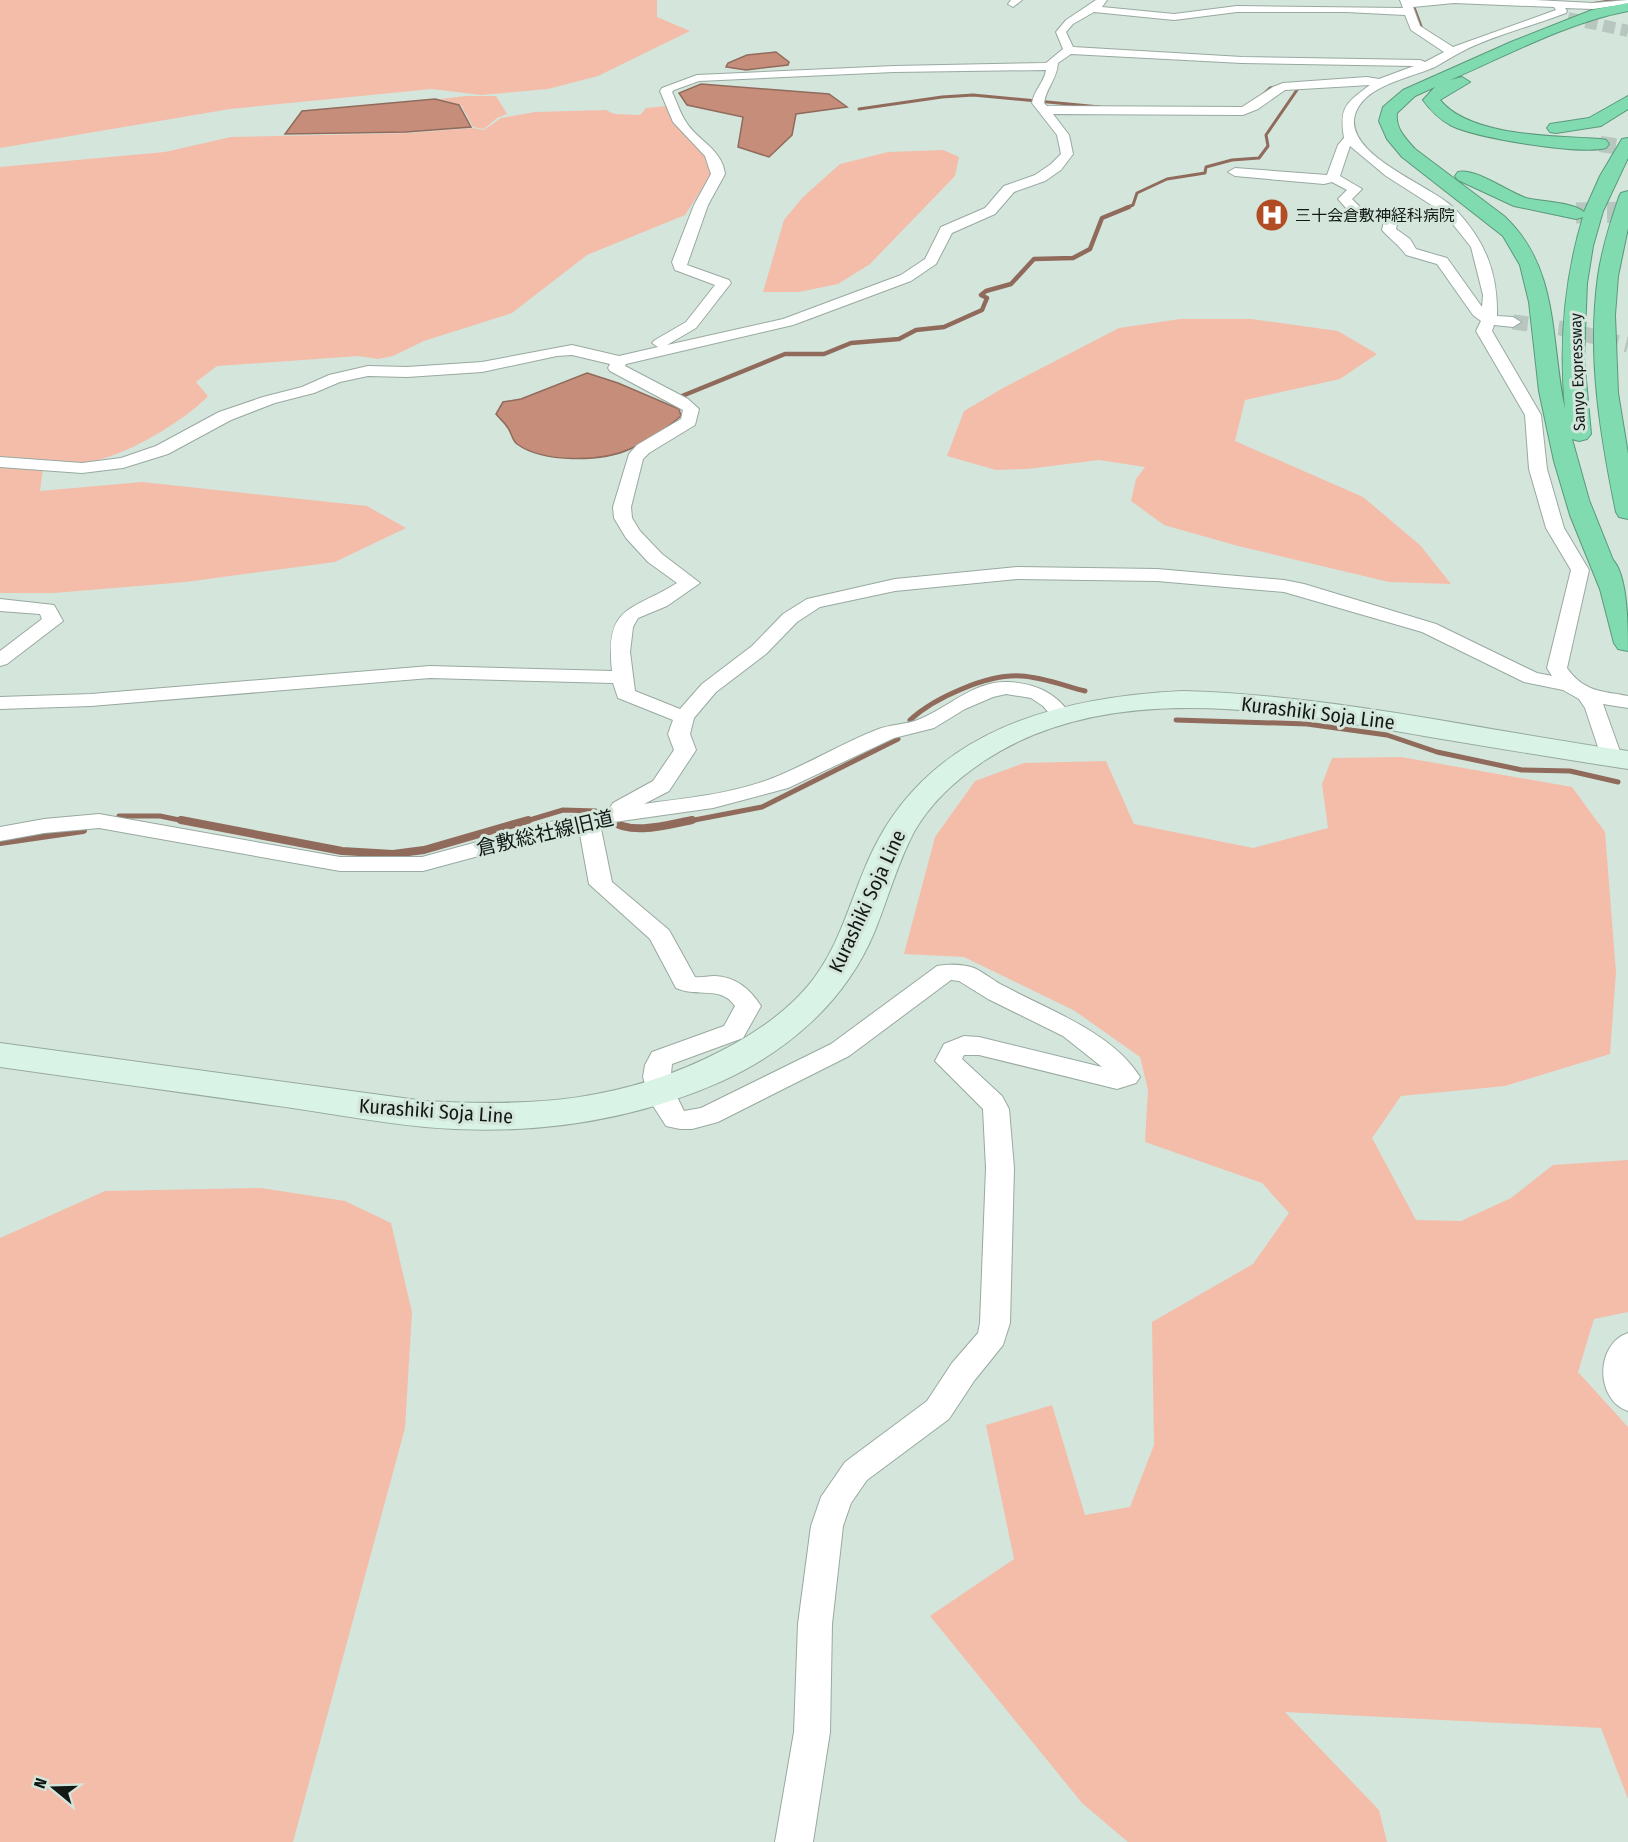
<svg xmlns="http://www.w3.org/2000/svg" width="1628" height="1842" viewBox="0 0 1628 1842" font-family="'Fira Sans Condensed','Noto Sans JP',sans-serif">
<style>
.green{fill:#f4bdaa}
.water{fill:#c68e7a;stroke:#906b5c;stroke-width:1.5}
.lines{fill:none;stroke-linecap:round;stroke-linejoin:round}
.stream-far3{stroke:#906b5c;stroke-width:3}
.stream-far2{stroke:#906b5c;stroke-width:4.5}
.stream-far1{stroke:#906b5c;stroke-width:5}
.stream{stroke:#906b5c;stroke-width:8}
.minor-tunnel-far1{stroke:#b7c6be;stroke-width:12;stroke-dasharray:12 6;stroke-linecap:butt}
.minor-tunnel{stroke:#b7c6be;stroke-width:15;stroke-dasharray:15 8;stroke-linecap:butt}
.motorway-tunnel-far1{stroke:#b7c6be;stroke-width:16;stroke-dasharray:16 8;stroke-linecap:butt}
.motorway-tunnel{stroke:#b7c6be;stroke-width:21;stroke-dasharray:21 10;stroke-linecap:butt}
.minor-casing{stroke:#98a9a0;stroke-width:2}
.secondary-casing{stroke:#98a9a0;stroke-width:2}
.motorway-casing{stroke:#5a987a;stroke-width:2}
.minor{fill:#fff;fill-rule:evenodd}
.secondary{fill:#d9f4e7;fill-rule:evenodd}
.motorway{fill:#80dcb0;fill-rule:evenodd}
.labels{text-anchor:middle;stroke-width:6;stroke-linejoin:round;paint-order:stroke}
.far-poi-label{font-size:16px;fill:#121915;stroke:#d4e5dc;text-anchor:start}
.far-street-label{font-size:16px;fill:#121915;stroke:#d4e5dc}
.street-label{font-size:20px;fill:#121915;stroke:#d4e5dc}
</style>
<rect width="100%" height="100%" fill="#d4e5dc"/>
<!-- green -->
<g class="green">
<polygon points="0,0 657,0 657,17 690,31 598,76 548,89 481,95 432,89 230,109 0,148"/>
<polygon points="466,96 496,96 507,114 497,118 484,129 473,127 461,105 440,99"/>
<path d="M 667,106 L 676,125 L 708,160 L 711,175 L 685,215 L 587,255 L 512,313 L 424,341 L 393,356 L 378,359 L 358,356 L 217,366 L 196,382 L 208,396 C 185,421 121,459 86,462 C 72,463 58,460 44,461 L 40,491 L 142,482 L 367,506 L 406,528 L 335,562 L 186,582 L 54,593 L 0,593 L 0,167 L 165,152 L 231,137 L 410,133 L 473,128 L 484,130 L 501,118 L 535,112 L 606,110 L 614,114 L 640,115 L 646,108 Z"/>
<polygon points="943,150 959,157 955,176 870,264 838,284 799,292 763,292 784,220 803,197 840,164 888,152"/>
<polygon points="1180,319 1251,319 1338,331 1377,354 1340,379 1245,400 1235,441 1363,497 1420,545 1451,584 1389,582 1238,546 1164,525 1131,501 1136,479 1145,467 1099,460 1027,469 996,470 947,456 964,411 1003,388 1119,328"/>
<polygon points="1401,757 1572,787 1605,832 1616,972 1610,1054 1505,1086 1401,1096 1372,1138 1416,1220 1461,1221 1511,1198 1553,1165 1628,1160 1628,1312 1594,1319 1578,1372 1628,1427 1628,1799 1601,1728 1285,1712 1379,1810 1387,1842 1128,1842 1082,1803 930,1616 1014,1559 986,1425 1052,1405 1085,1515 1130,1507 1154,1445 1152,1322 1253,1264 1289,1213 1262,1183 1145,1142 1148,1090 1140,1057 1075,1011 964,957 904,954 935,837 975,781 1024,763 1106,761 1134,824 1253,848 1328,828 1322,784 1332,758"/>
<polygon points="261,1188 345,1201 391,1223 412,1312 405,1428 293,1842 0,1842 0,1238 105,1191"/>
</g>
<!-- water -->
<g class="water">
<polygon points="776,52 789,62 788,65 746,70 726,67 728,63 747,55"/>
<polygon points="701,84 829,94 847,107 796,114 792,135 769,157 738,147 743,117 687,105 679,93"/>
<polygon points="435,99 459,105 471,127 406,132 285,134 302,111"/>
<path d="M 587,373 L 618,383 L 679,409 L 681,416 C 666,429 648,441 630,449 C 602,462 543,463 517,444 C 512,440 512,434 508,428 C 505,423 500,419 496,414 L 503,402 L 521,399 Z"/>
</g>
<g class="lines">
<!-- stream-far3 -->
<g class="stream-far3">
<polyline points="1590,4 1616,0"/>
<polyline points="1427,32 1422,29 1412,2 1433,0"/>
<polyline points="1256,101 1270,88 1281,86"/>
<polyline points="859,109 942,97 973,95 1100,107"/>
<polyline points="1125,208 1133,205 1137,193 1167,179 1205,173 1206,167 1232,160 1259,158 1268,146 1266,135 1299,87"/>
</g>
<!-- stream-far2 -->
<polyline class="stream-far2" points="682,396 785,354 824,354 851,343 899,339 916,330 944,327 982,310 987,298 981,295 986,291 1011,284 1034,259 1073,258 1090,249 1102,218 1129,207"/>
<!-- stream-far1 -->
<g class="stream-far1">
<path d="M 910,720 C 934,698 987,674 1021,676 C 1042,677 1065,686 1085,691"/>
<polyline points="1176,720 1307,724 1387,735 1437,752 1522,770 1570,771 1618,782"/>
<polyline points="119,816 160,816 189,822"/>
<polyline points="523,822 563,810 596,811 611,822"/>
<polyline points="684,822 762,807 898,739"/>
</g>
<!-- stream -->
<g class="stream">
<polyline points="181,820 342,851 393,854 424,850 528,820"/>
<path d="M 609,820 C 632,836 667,825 692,820"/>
<polyline points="0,842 83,830"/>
</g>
<!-- minor-tunnel-far1 -->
<polyline class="minor-tunnel-far1" points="1568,18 1628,31"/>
<!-- minor-tunnel -->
<polyline class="minor-tunnel" points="1513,322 1560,328 1628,345"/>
<!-- motorway-tunnel-far1 -->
<polyline class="motorway-tunnel-far1" points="1600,144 1628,148"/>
<!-- motorway-tunnel -->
<polyline class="motorway-tunnel" points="1576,213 1628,212"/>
<defs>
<g id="minor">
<polygon points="1011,0 1022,0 1013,7 1008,4"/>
<path d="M 1096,0 L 1107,0 L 1102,7 L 1174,14 L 1237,6 L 1403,8 L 1400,0 L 1535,0 L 1593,3 L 1628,0 L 1628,4 L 1593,9 L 1565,8 L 1567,11 L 1566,13 C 1532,26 1495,35 1463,51 C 1453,56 1444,62 1435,67 C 1412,77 1373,84 1359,106 C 1330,151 1433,185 1455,209 C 1485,241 1498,272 1497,316 L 1513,317 L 1521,322 L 1513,327 L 1494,325 L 1492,331 L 1541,415 L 1547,469 L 1564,528 L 1589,570 L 1567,668 C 1584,692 1601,691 1628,696 L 1628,708 L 1603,704 L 1622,757 L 1619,762 L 1611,763 L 1603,762 L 1585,708 L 1579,699 L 1563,690 L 1524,682 L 1422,632 L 1284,592 L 1157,581 L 1017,579 L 895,591 L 820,607 L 797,622 L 766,654 L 716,692 L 694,718 L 690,734 L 696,750 L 669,791 L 644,804 C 687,798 733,794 773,778 C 808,764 841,744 876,730 C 890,724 907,725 920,719 C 949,707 974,681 1007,682 C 1036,683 1056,693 1072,716 L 1069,720 L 1062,722 L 1055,720 L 1043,706 L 1031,698 L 1006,694 L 993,697 L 965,709 L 934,728 L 894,738 L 788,788 L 713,808 L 600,824 L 612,882 L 669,930 L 695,977 C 701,978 707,976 714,976 C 736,977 749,988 761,1006 L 743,1038 L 672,1064 L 670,1083 L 684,1111 L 701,1108 L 831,1044 L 937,966 C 948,964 963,964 974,968 C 985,973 995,982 1006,987 C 1049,1010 1113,1033 1140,1077 L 1136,1083 L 1117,1089 L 979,1055 L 964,1055 L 962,1059 L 1002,1096 L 1009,1109 L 1014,1168 L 1010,1323 L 1003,1345 L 974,1381 L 949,1419 L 867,1480 L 851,1503 L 843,1526 L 832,1624 L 830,1732 L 813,1842 L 775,1842 L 794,1732 L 798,1624 L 811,1526 L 821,1497 L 845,1462 L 927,1401 L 952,1363 L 978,1333 L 980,1323 L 986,1168 L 983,1109 L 935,1061 L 944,1044 L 964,1036 L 979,1037 L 1102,1067 L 1063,1036 L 988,999 L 959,981 L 951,980 L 849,1056 L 718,1122 L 692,1129 L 680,1129 L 666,1126 L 650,1101 L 643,1077 L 645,1065 L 652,1052 L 724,1026 L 735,1006 C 721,985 697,998 676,988 L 650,939 L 589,884 L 579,829 L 423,871 L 340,871 L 99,828 L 44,833 L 0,841 L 0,827 L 44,819 L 99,814 L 340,857 L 422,857 L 580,814 L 609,809 L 613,803 L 653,781 L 674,750 L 668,734 L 673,720 L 618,698 L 613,683 L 430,678 L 91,706 L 0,709 L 0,697 L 91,694 L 430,666 L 612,671 C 605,604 631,612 677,583 L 648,562 L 626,538 L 614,518 L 613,507 L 629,454 L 637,445 L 681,419 L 683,410 L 610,371 L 608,368 L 610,364 L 572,355 L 557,356 L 482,372 L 407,377 L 368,376 L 340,382 L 314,393 L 275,403 L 231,420 L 168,454 L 123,468 L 82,473 L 0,467 L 0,457 L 82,463 L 121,458 L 156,446 L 219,412 L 263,397 L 302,387 L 329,375 L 368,366 L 407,367 L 482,362 L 572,345 L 619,356 L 658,347 L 652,343 L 655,340 L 686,322 L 715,285 L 675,270 L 672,262 L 694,205 L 711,174 L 705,156 L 673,122 L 660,91 L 662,88 L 697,75 L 894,66 L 1046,63 L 1063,49 L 1056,32 L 1066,20 ZM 1454,3 L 1554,7 L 1556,10 L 1453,47 L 1420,26 L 1413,7 ZM 1094,12 L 1174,20 L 1237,12 L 1346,12 L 1405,15 L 1411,30 L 1444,52 L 1425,62 L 1420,60 L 1242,57 L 1073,47 L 1066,32 L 1073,24 ZM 1071,54 L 1242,63 L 1414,66 L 1379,79 L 1367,77 L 1283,83 L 1273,87 L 1242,107 L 1047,106 L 1044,103 C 1046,88 1057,79 1058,63 ZM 1046,70 C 1045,81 1034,90 1032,103 L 1057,135 L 1061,154 L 1051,164 L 1035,175 L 1004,186 L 985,208 L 941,227 L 925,259 L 901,275 L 783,319 L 667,345 L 696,328 L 731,283 L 729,280 L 687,265 L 708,205 L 725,174 C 722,149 698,141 686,122 C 680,113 677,102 672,92 L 674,90 L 699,81 L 894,72 ZM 1370,85 C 1346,103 1339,107 1344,138 L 1338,145 L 1327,175 L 1235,168 L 1228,172 L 1235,176 L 1324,184 L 1332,182 L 1347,190 L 1338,199 L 1353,216 L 1380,219 L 1384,221 L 1382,230 C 1390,239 1399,245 1406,255 L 1437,264 L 1473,315 L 1481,321 L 1476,331 L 1525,415 L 1529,469 L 1546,528 L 1571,570 L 1547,668 L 1552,676 L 1537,673 L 1436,624 L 1304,584 L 1284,580 L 1157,569 L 1017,567 L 895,579 L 807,599 L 783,614 L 752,646 L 702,684 L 680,709 L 635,691 L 630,652 L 633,627 L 638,618 L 667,606 L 700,583 L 662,554 L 640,531 L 632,518 L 631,507 L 643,459 L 649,453 L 695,425 L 699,409 L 688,399 L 625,366 L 626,364 L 793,325 L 911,281 L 936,264 L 952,233 L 995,214 L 1014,192 L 1045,181 L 1061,170 L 1073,154 L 1069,135 L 1053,114 L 1243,115 L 1258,109 L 1285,90 ZM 1350,146 L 1386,176 L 1444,213 L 1471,247 L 1483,295 L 1482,307 L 1447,258 L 1416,249 L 1410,239 L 1396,229 L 1398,220 C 1388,209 1376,210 1362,209 L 1352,199 L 1362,189 L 1340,176 Z"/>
<polygon points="0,599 54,605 63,621 7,664 0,666 0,651 42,619 40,614 0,611"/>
<path d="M 1628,1333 L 1628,1411 C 1595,1400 1595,1344 1628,1333 Z"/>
</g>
<path id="secondary" d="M 1183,691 C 1333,695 1480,730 1628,751 L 1628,769 C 1562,759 1496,748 1430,737 C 1289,713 1112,676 984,761 C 957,779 931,802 914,832 C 897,864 888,899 874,933 C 845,1002 787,1052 720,1082 C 627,1123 526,1136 425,1127 C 374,1122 323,1112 271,1105 C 181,1092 90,1080 0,1067 L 0,1043 L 425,1101 C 534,1107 622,1102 721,1051 C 752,1035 784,1014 807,987 C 841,947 850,898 872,852 C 930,730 1058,697 1183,691 Z"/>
<g id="motorway">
<path d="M 1628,3 L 1628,11 C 1566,23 1508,55 1450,80 L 1462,77 L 1470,82 L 1440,100 C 1470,137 1555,136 1600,139 L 1606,140 L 1609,144 L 1606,148 C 1578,155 1476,138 1450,125 C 1438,118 1431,111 1423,100 L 1435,87 L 1415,96 L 1397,113 C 1395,128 1405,138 1415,149 L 1504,216 C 1560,268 1550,340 1565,409 C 1559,344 1564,280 1583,217 L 1576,219 L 1514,206 L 1458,180 L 1455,176 L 1458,172 C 1476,168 1508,192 1526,198 C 1542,202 1573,202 1584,212 L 1600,176 L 1622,139 L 1628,138 L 1628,158 L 1603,211 L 1593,246 L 1587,283 L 1584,358 L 1591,434 L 1587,439 L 1579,441 L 1572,439 L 1589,500 L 1613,560 C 1628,576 1628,628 1628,651 L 1618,649 L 1614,643 L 1600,589 L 1570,515 L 1554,461 L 1539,391 L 1529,302 L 1520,265 L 1503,236 L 1402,157 L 1387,139 L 1379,121 L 1383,107 L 1403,90 L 1511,42 L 1592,10 Z"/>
<polygon points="1628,96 1628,109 1601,126 1556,133 1550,132 1547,128 1550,124 1589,118"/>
<path d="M 1628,191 L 1628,228 L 1618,276 L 1615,315 L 1618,393 L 1628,454 L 1628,519 L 1619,517 L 1616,512 C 1600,434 1587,356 1598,276 C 1602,249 1610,223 1619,197 L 1621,193 Z"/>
</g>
</defs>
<!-- minor casing -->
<use href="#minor" class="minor-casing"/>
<!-- secondary casing -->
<use href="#secondary" class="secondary-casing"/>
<!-- motorway casing -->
<use href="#motorway" class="motorway-casing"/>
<!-- minor -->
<use href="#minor" class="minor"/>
<!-- secondary -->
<use href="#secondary" class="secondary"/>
<!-- motorway -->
<use href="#motorway" class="motorway"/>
</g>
<!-- icons -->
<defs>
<symbol id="hospital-disc" viewBox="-11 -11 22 22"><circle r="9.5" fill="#b24c24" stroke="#d4e5dc"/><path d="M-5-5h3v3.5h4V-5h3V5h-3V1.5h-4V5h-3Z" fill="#fff"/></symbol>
</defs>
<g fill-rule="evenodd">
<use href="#hospital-disc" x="1253" y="196" width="38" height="38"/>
</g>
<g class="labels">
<!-- far-poi labels -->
<g class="far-poi-label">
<text x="1295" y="221">三十会倉敷神経科病院</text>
</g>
<!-- far-street labels -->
<g class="far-street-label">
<text transform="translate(1577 372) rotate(-92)" y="6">Sanyo Expressway</text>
</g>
<!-- street labels -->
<g class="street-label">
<text transform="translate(1318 713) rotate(7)" y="7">Kurashiki Soja Line</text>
<text transform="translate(545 833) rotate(-13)" y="7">倉敷総社線旧道</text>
<text transform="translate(867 901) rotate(-65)" y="7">Kurashiki Soja Line</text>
<text transform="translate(436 1111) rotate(4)" y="7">Kurashiki Soja Line</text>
</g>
</g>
<!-- north arrow -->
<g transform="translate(54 1788) rotate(289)" stroke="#d4e5dc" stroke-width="4.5" paint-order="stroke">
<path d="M0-4.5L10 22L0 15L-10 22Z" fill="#121915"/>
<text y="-9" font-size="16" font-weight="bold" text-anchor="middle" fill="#121915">N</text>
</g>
</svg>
